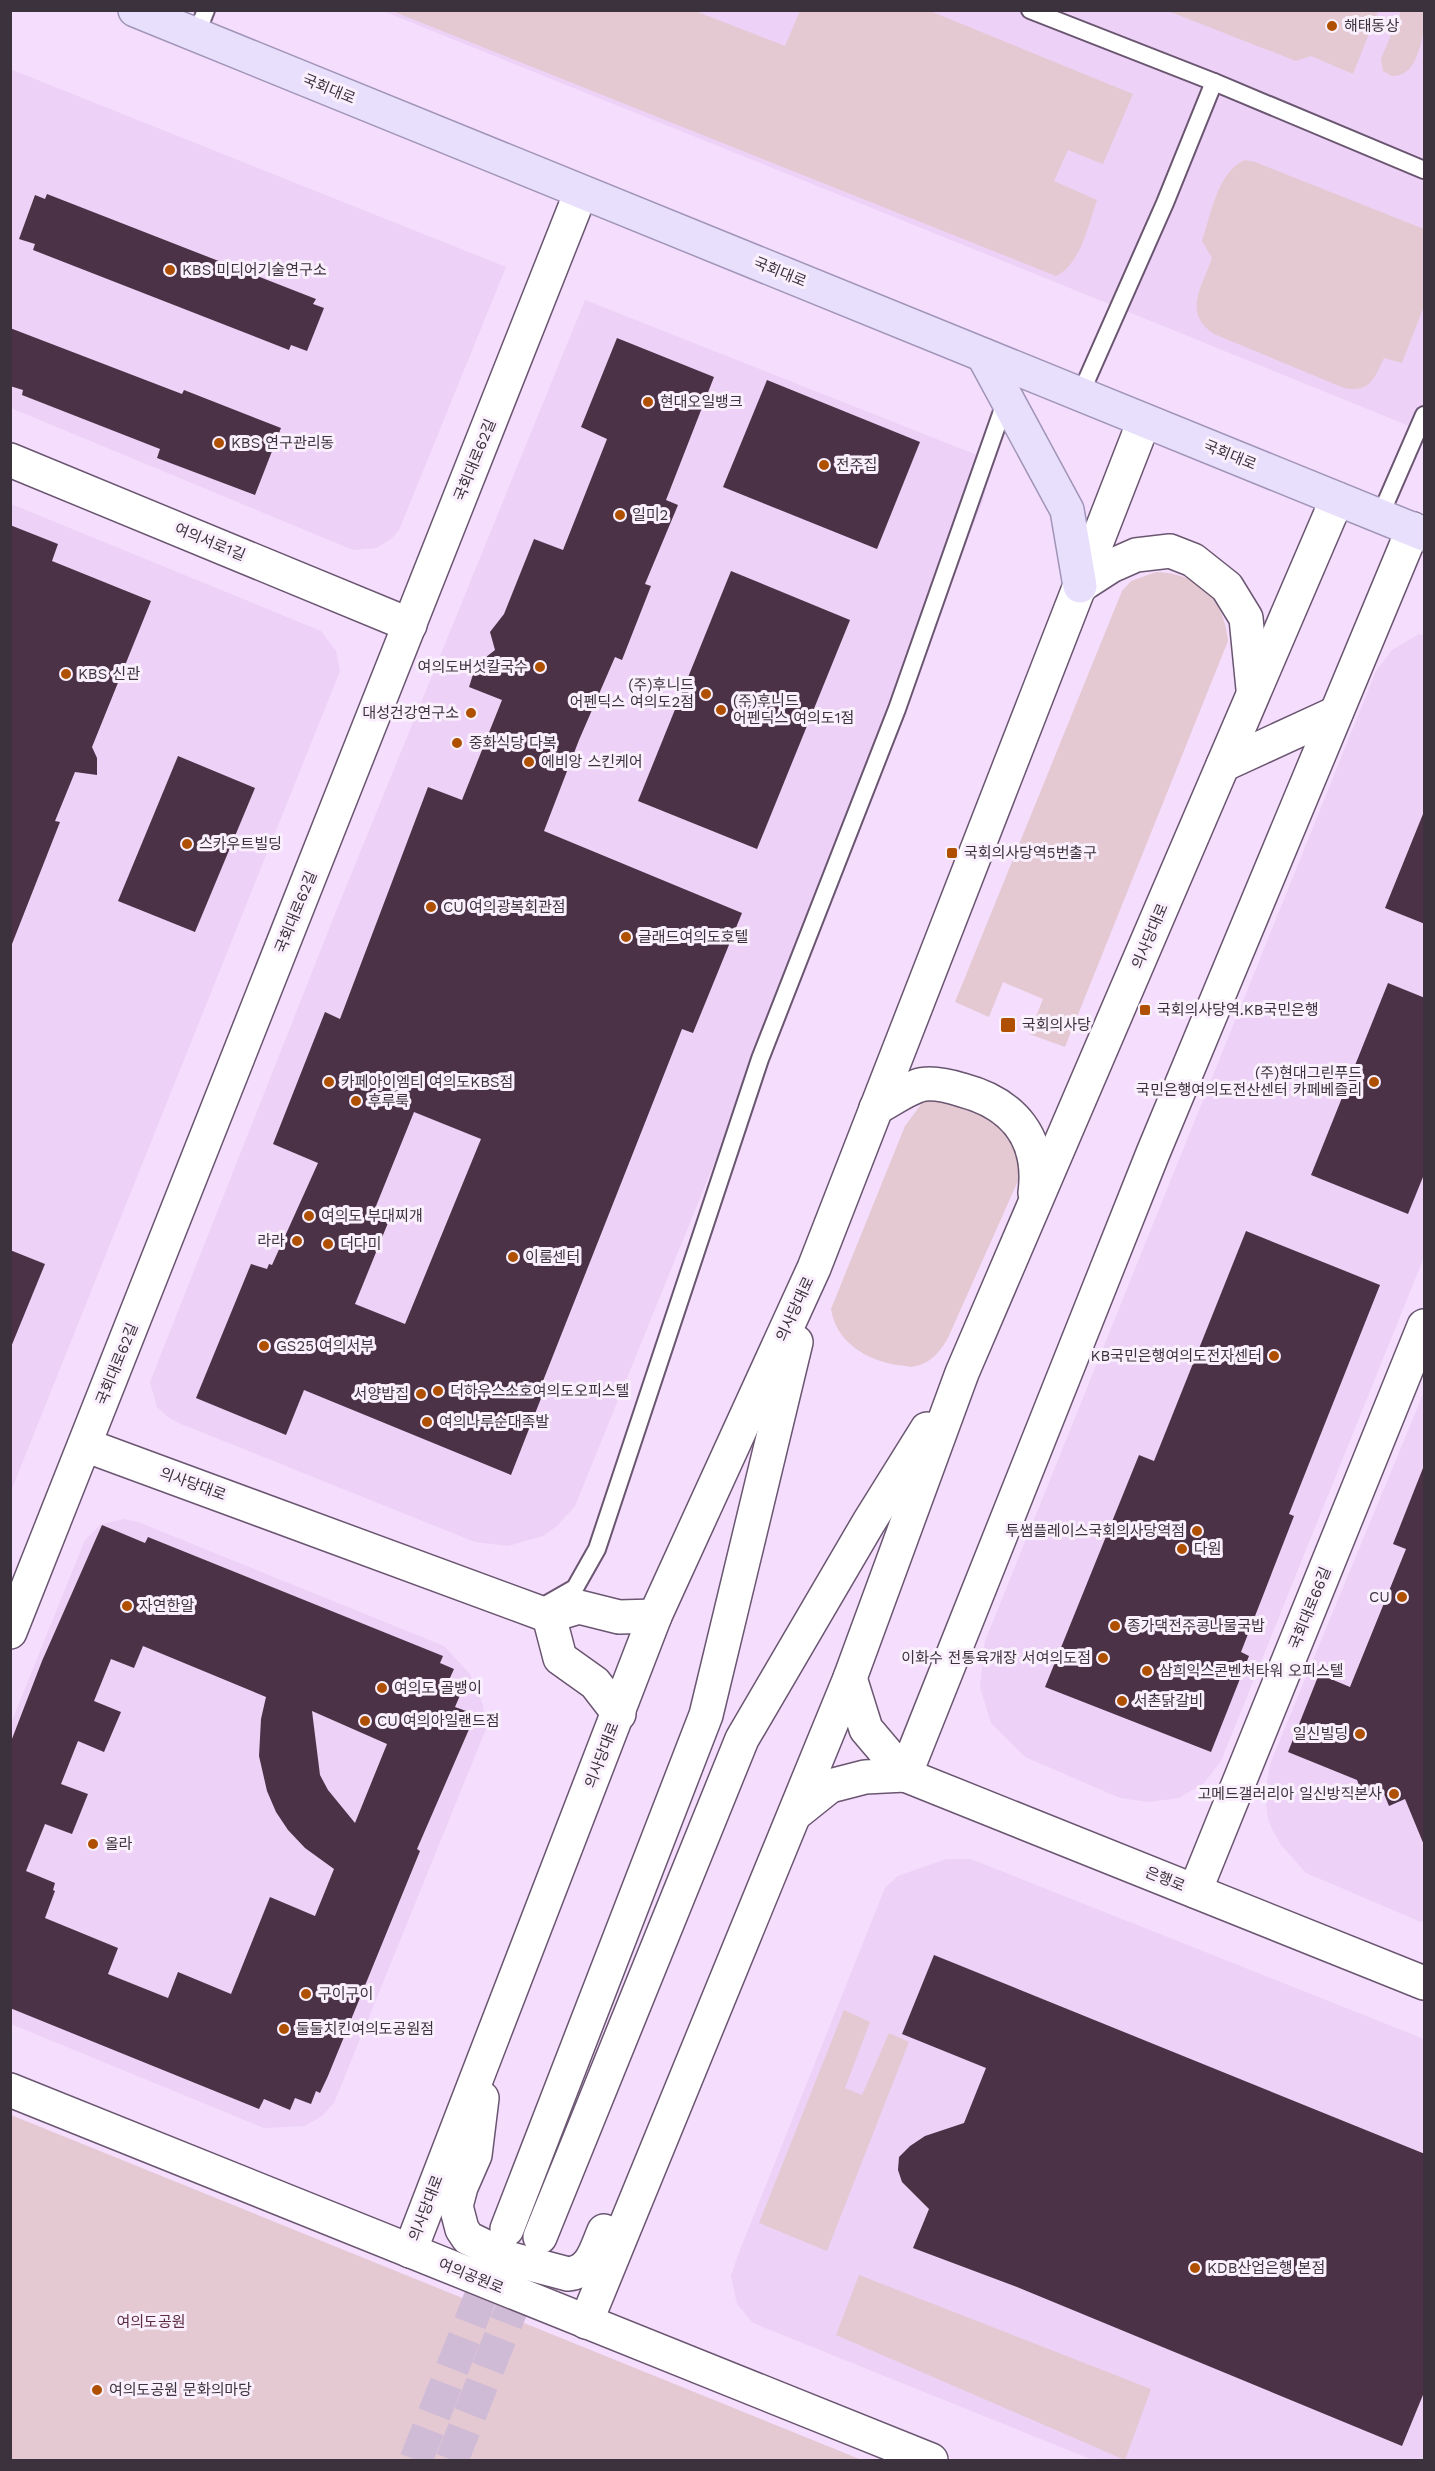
<svg xmlns="http://www.w3.org/2000/svg" width="1435" height="2471" viewBox="0 0 1435 2471" font-family="'Work Sans','Noto Sans KR',sans-serif">
<style>
.built{fill:#edd1f7}
.green{fill:#e4c9d2}
.building{fill:#4c3246;fill-rule:evenodd}
.lines{fill:none;stroke-linecap:round;stroke-linejoin:round}
.secondary-tunnel{stroke:#d0bbd7;stroke-width:33;stroke-dasharray:33 16;stroke-linecap:butt}
.service-casing{stroke:#6a5671;stroke-width:20}
.minor-casing{stroke:#6a5671;stroke-width:36}
.tertiary-casing{stroke:#6a5671;stroke-width:36}
.secondary-casing{stroke:#6a5671;stroke-width:36}
.primary-casing{stroke:#a094b8;stroke-width:36}
.service{stroke:#fff;stroke-width:16}
.minor{stroke:#fff;stroke-width:33}
.tertiary{stroke:#fff;stroke-width:33}
.secondary{stroke:#fff;stroke-width:33}
.primary{stroke:#e7dffb;stroke-width:33}
.poi-dot{fill:#af5000;stroke:#faf0fd;stroke-width:2}
.labels{text-anchor:middle;stroke-width:6;stroke-linejoin:round;paint-order:stroke}
.poi-label{font-size:15px;fill:#3b323e;stroke:#faf0fd;text-anchor:start}
.street-label{font-size:15px;fill:#3b323e;stroke:#faf0fd}
.park-label{font-size:15px;fill:#5d2b41;stroke:#faf0fd}
</style>
<rect width="100%" height="100%" fill="#f5ddfd"/>
<!-- built -->
<g class="built">
<polygon points="383,11 1424,11 1424,432 1023,269"/>
<polygon points="10,69 506,267 399,530 391,539 376,548 353,550 11,408"/>
<polygon points="585,300 982,457 986,487 983,501 575,1506 557,1526 543,1536 508,1546 475,1542 181,1424 169,1418 157,1407 150,1382 335,914"/>
<polygon points="11,504 321,631 336,651 340,671 11,1491"/>
<polygon points="1419,634 1424,636 1424,1257 1221,1761 1204,1783 1179,1798 1149,1802 1120,1798 1025,1757 991,1723 980,1687 985,1641 1376,671 1392,650"/>
<polygon points="1424,1392 1424,1920 1421,1922 1306,1873 1281,1845 1273,1831 1268,1819 1265,1795 1270,1764"/>
<polygon points="123,1519 138,1522 444,1646 470,1674 483,1705 486,1729 334,2103 322,2116 305,2126 264,2128 11,2024 11,1723 85,1540 100,1525"/>
<polygon points="946,1859 970,1859 981,1863 1424,2039 1424,2460 1093,2460 753,2323 737,2304 731,2276 738,2255 885,1888 898,1876"/>
</g>
<!-- green -->
<g class="green">
<path d="M 392,11 L 695,11 L 785,46 L 800,11 L 930,11 L 1133,94 L 1103,164 L 1068,150 L 1054,181 L 1097,200 C 1088,225 1081,264 1056,276 Z"/>
<polygon points="1168,11 1378,11 1353,74 1311,56 1296,61"/>
<path d="M 1401,11 L 1424,11 C 1425,31 1419,78 1392,76 L 1383,71 L 1381,59 Z"/>
<path d="M 1245,160 L 1255,162 L 1424,229 L 1424,306 L 1402,363 L 1384,358 C 1374,379 1370,393 1344,388 L 1214,334 C 1182,313 1202,287 1212,258 L 1202,241 C 1211,215 1217,172 1245,160 Z"/>
<path d="M 1156,572 C 1199,573 1224,599 1228,641 L 1065,1047 L 1029,1034 L 1043,999 L 1003,982 L 989,1017 L 955,1002 L 1122,591 L 1131,581 Z"/>
<path d="M 931,1099 L 955,1100 L 1010,1131 L 1022,1172 L 947,1340 C 939,1352 931,1363 916,1366 C 911,1368 903,1365 897,1365 C 866,1360 836,1342 831,1309 L 905,1126 L 922,1103 Z"/>
<polygon points="844,2010 870,2022 845,2088 862,2095 889,2033 909,2042 827,2251 759,2223"/>
<polygon points="10,2115 11,2115 862,2460 11,2460"/>
<polygon points="859,2275 1151,2389 1125,2460 836,2335"/>
</g>
<!-- building -->
<g class="building">
<polygon points="47,194 316,299 313,304 324,308 307,351 291,345 289,350 33,250 35,244 19,239 35,195 45,199"/>
<polygon points="10,328 182,394 184,390 281,428 255,495 157,458 160,449 22,395 23,390 10,386"/>
<path d="M 617,338 L 714,377 L 666,500 L 678,505 L 645,584 L 651,586 L 622,660 L 615,657 L 579,740 L 544,831 L 742,913 L 693,1033 L 682,1029 L 543,1381 L 547,1383 L 511,1475 L 304,1390 L 286,1435 L 196,1398 L 251,1264 L 267,1269 L 269,1264 L 272,1265 L 318,1163 L 273,1144 L 325,1012 L 340,1019 L 428,787 L 462,800 L 502,700 L 469,687 L 476,665 L 495,650 L 490,632 L 504,614 L 534,539 L 563,550 L 607,439 L 581,427 ZM 414,1112 L 481,1139 L 405,1324 L 355,1304 L 392,1213 L 376,1206 Z"/>
<polygon points="767,380 920,442 877,549 723,487"/>
<polygon points="10,525 58,544 52,561 151,601 92,747 97,758 97,775 75,772 55,821 60,822 12,944"/>
<polygon points="731,571 850,620 757,849 638,801"/>
<polygon points="178,756 255,788 195,932 118,901"/>
<polygon points="1423,814 1425,814 1425,924 1385,908"/>
<polygon points="1388,983 1425,998 1425,1172 1408,1214 1311,1175"/>
<polygon points="1246,1231 1380,1285 1289,1514 1294,1516 1241,1652 1249,1656 1211,1752 1045,1687 1139,1455 1154,1461"/>
<polygon points="10,1250 45,1264 11,1347 10,1347"/>
<polygon points="1423,1468 1425,1468 1424,1845 1405,1799 1389,1806 1382,1789 1364,1797 1357,1780 1288,1752 1319,1674 1350,1687 1406,1549 1393,1544"/>
<path d="M 102,1525 L 145,1543 L 148,1537 L 443,1656 L 440,1663 L 454,1669 L 449,1680 L 464,1686 L 455,1707 L 469,1712 L 463,1725 L 470,1727 L 417,1849 L 420,1851 L 328,2076 L 320,2093 L 316,2091 L 311,2104 L 295,2098 L 290,2110 L 264,2099 L 259,2109 L 10,2008 L 10,1744 L 42,1661 ZM 143,1646 L 266,1697 L 261,1719 L 259,1756 L 267,1791 L 276,1812 L 288,1830 L 305,1848 L 334,1869 L 315,1916 L 270,1897 L 231,1994 L 178,1972 L 168,1998 L 108,1974 L 118,1948 L 45,1918 L 55,1891 L 53,1890 L 55,1883 L 26,1871 L 45,1824 L 72,1834 L 88,1794 L 61,1784 L 78,1741 L 104,1752 L 121,1712 L 94,1701 L 111,1659 L 134,1668 ZM 312,1711 L 387,1744 L 355,1823 L 328,1790 L 320,1775 Z"/>
<polygon points="934,1955 1425,2154 1425,2390 1402,2446 1017,2287 913,2248 929,2209 902,2182 898,2170 899,2157 910,2146 925,2136 964,2123 986,2068 902,2034"/>
</g>
<g class="lines">
<!-- secondary-tunnel -->
<g class="secondary-tunnel">
<polyline points="416,2460 497,2255"/>
<polyline points="452,2460 528,2267"/>
</g>
<defs>
<g id="service">
<polyline points="1030,10 1214,82 1424,170"/>
<polyline points="196,35 206,10"/>
<polyline points="1080,395 1165,203 1214,82"/>
<polyline points="1380,516 1424,415"/>
<polyline points="547,1604 575,1588 597,1549 760,1059 897,709 1006,400"/>
</g>
<g id="minor">
<polyline points="10,460 410,625"/>
<polyline points="85,1445 549,1616 579,1607 619,1617 655,1616"/>
<polyline points="549,1616 560,1658 595,1683 619,1714"/>
<polyline points="10,1632 581,192"/>
<polyline points="905,1775 1153,1153 1413,529"/>
<polyline points="1195,1891 1424,1326"/>
</g>
<g id="tertiary">
<polyline points="905,1775 1424,1983"/>
<polyline points="10,2090 931,2460"/>
</g>
<g id="secondary">
<polyline points="1080,586 1111,566 1136,555 1170,551 1193,560 1227,587 1246,618 1253,689"/>
<polyline points="1223,765 1336,713"/>
<path d="M 876,1108 C 890,1101 903,1091 917,1086 C 930,1081 949,1086 962,1090 C 1015,1104 1042,1139 1035,1193"/>
<polyline points="850,1678 866,1729 905,1775"/>
<polyline points="795,1814 830,1786 865,1777 905,1775"/>
<path d="M 482,2098 L 475,2155 L 461,2187 L 456,2206 L 462,2229 L 468,2238 L 511,2259 L 568,2274 C 592,2272 596,2249 604,2231"/>
<polyline points="507,2229 706,1715 796,1342"/>
<polyline points="540,2237 742,1739 869,1522 927,1429"/>
<polyline points="410,2251 655,1616 814,1268 1144,421"/>
<polyline points="586,2322 850,1678 962,1373 1337,499"/>
</g>
<g id="primary">
<polyline points="135,10 1424,534"/>
<polyline points="983,355 1067,510 1080,586"/>
</g>
</defs>
<!-- service casing -->
<use href="#service" class="service-casing"/>
<!-- minor casing -->
<use href="#minor" class="minor-casing"/>
<!-- tertiary casing -->
<use href="#tertiary" class="tertiary-casing"/>
<!-- secondary casing -->
<use href="#secondary" class="secondary-casing"/>
<!-- primary casing -->
<use href="#primary" class="primary-casing"/>
<!-- service -->
<use href="#service" class="service"/>
<!-- minor -->
<use href="#minor" class="minor"/>
<!-- tertiary -->
<use href="#tertiary" class="tertiary"/>
<!-- secondary -->
<use href="#secondary" class="secondary"/>
<!-- primary -->
<use href="#primary" class="primary"/>
</g>
<!-- markers -->
<g class="poi-dot">
<circle cx="1332" cy="26" r="6"/>
<circle cx="170" cy="270" r="6"/>
<circle cx="648" cy="402" r="6"/>
<circle cx="219" cy="443" r="6"/>
<circle cx="824" cy="465" r="6"/>
<circle cx="620" cy="515" r="6"/>
<circle cx="540" cy="667" r="6"/>
<circle cx="66" cy="674" r="6"/>
<circle cx="706" cy="694" r="6"/>
<circle cx="721" cy="710" r="6"/>
<circle cx="471" cy="713" r="6"/>
<circle cx="457" cy="743" r="6"/>
<circle cx="529" cy="762" r="6"/>
<circle cx="187" cy="844" r="6"/>
<rect x="946" y="847" width="12" height="12" rx="3"/>
<circle cx="431" cy="907" r="6"/>
<circle cx="626" cy="937" r="6"/>
<rect x="1139" y="1004" width="12" height="12" rx="3"/>
<rect x="1000" y="1017" width="16" height="16" rx="3"/>
<circle cx="329" cy="1082" r="6"/>
<circle cx="1374" cy="1082" r="6"/>
<circle cx="356" cy="1101" r="6"/>
<circle cx="309" cy="1216" r="6"/>
<circle cx="297" cy="1241" r="6"/>
<circle cx="328" cy="1244" r="6"/>
<circle cx="513" cy="1257" r="6"/>
<circle cx="264" cy="1346" r="6"/>
<circle cx="1274" cy="1356" r="6"/>
<circle cx="438" cy="1391" r="6"/>
<circle cx="421" cy="1394" r="6"/>
<circle cx="427" cy="1422" r="6"/>
<circle cx="1197" cy="1531" r="6"/>
<circle cx="1182" cy="1549" r="6"/>
<circle cx="1402" cy="1597" r="6"/>
<circle cx="127" cy="1606" r="6"/>
<circle cx="1115" cy="1626" r="6"/>
<circle cx="1103" cy="1658" r="6"/>
<circle cx="1147" cy="1671" r="6"/>
<circle cx="382" cy="1688" r="6"/>
<circle cx="1122" cy="1701" r="6"/>
<circle cx="365" cy="1721" r="6"/>
<circle cx="1360" cy="1734" r="6"/>
<circle cx="1394" cy="1794" r="6"/>
<circle cx="93" cy="1844" r="6"/>
<circle cx="306" cy="1994" r="6"/>
<circle cx="284" cy="2029" r="6"/>
<circle cx="1195" cy="2268" r="6"/>
<circle cx="97" cy="2390" r="6"/>
</g>
<g class="labels">
<!-- poi labels -->
<g class="poi-label">
<text x="1344" y="31">해태동상</text>
<text x="182" y="275">KBS 미디어기술연구소</text>
<text x="660" y="407">현대오일뱅크</text>
<text x="231" y="448">KBS 연구관리동</text>
<text x="836" y="470">전주집</text>
<text x="632" y="520">일미2</text>
<text x="528" y="672" text-anchor="end">여의도버섯칼국수</text>
<text x="78" y="679">KBS 신관</text>
<text x="694" y="690" text-anchor="end">(주)후니드<tspan x="694" dy="17">어펜딕스 여의도2점</tspan></text>
<text x="733" y="706">(주)후니드<tspan x="733" dy="17">어펜딕스 여의도1점</tspan></text>
<text x="459" y="718" text-anchor="end">대성건강연구소</text>
<text x="469" y="748">중화식당 다복</text>
<text x="541" y="767">에비앙 스킨케어</text>
<text x="199" y="849">스카우트빌딩</text>
<text x="964" y="858">국회의사당역5번출구</text>
<text x="443" y="912">CU 여의광복회관점</text>
<text x="638" y="942">글래드여의도호텔</text>
<text x="1157" y="1015">국회의사당역.KB국민은행</text>
<text x="1022" y="1030">국회의사당</text>
<text x="1362" y="1078" text-anchor="end">(주)현대그린푸드<tspan x="1362" dy="17">국민은행여의도전산센터 카페베즐리</tspan></text>
<text x="341" y="1087">카페아이엠티 여의도KBS점</text>
<text x="368" y="1106">후루룩</text>
<text x="321" y="1221">여의도 부대찌개</text>
<text x="285" y="1246" text-anchor="end">라라</text>
<text x="340" y="1249">더다미</text>
<text x="525" y="1262">이룸센터</text>
<text x="276" y="1351">GS25 여의서부</text>
<text x="1262" y="1361" text-anchor="end">KB국민은행여의도전자센터</text>
<text x="450" y="1396">더하우스소호여의도오피스텔</text>
<text x="409" y="1399" text-anchor="end">서양밥집</text>
<text x="439" y="1427">여의나루순대족발</text>
<text x="1185" y="1536" text-anchor="end">투썸플레이스국회의사당역점</text>
<text x="1194" y="1554">다원</text>
<text x="1390" y="1602" text-anchor="end">CU</text>
<text x="139" y="1611">자연한알</text>
<text x="1127" y="1631">종가댁전주콩나물국밥</text>
<text x="1091" y="1663" text-anchor="end">이화수 전통육개장 서여의도점</text>
<text x="1159" y="1676">삼희익스콘벤처타워 오피스텔</text>
<text x="394" y="1693">여의도 골뱅이</text>
<text x="1134" y="1706">서촌닭갈비</text>
<text x="377" y="1726">CU 여의아일랜드점</text>
<text x="1348" y="1739" text-anchor="end">일신빌딩</text>
<text x="1382" y="1799" text-anchor="end">고메드갤러리아 일신방직본사</text>
<text x="105" y="1849">올라</text>
<text x="318" y="1999">구이구이</text>
<text x="296" y="2034">둘둘치킨여의도공원점</text>
<text x="1207" y="2273">KDB산업은행 본점</text>
<text x="109" y="2395">여의도공원 문화의마당</text>
</g>
<!-- street labels -->
<g class="street-label">
<text transform="translate(329 89) rotate(22)" y="5">국회대로</text>
<text transform="translate(780 272) rotate(22)" y="5">국회대로</text>
<text transform="translate(1230 455) rotate(22)" y="5">국회대로</text>
<text transform="translate(475 460) rotate(-68)" y="5">국회대로62길</text>
<text transform="translate(210 542) rotate(22)" y="5">여의서로1길</text>
<text transform="translate(296 912) rotate(-68)" y="5">국회대로62길</text>
<text transform="translate(1150 936) rotate(-67)" y="5">의사당대로</text>
<text transform="translate(795 1309) rotate(-65)" y="5">의사당대로</text>
<text transform="translate(117 1364) rotate(-68)" y="5">국회대로62길</text>
<text transform="translate(193 1484) rotate(20)" y="5">의사당대로</text>
<text transform="translate(1310 1608) rotate(-68)" y="5">국회대로66길</text>
<text transform="translate(602 1755) rotate(-69)" y="5">의사당대로</text>
<text transform="translate(1165 1879) rotate(22)" y="5">은행로</text>
<text transform="translate(426 2208) rotate(-69)" y="5">의사당대로</text>
<text transform="translate(471 2276) rotate(22)" y="5">여의공원로</text>
</g>
<!-- park labels -->
<g class="park-label">
<text x="151" y="2327">여의도공원</text>
</g>
</g>
<!-- border -->
<rect width="1435" height="2471" fill="none" stroke="#3b323e" stroke-width="24"/>
</svg>
